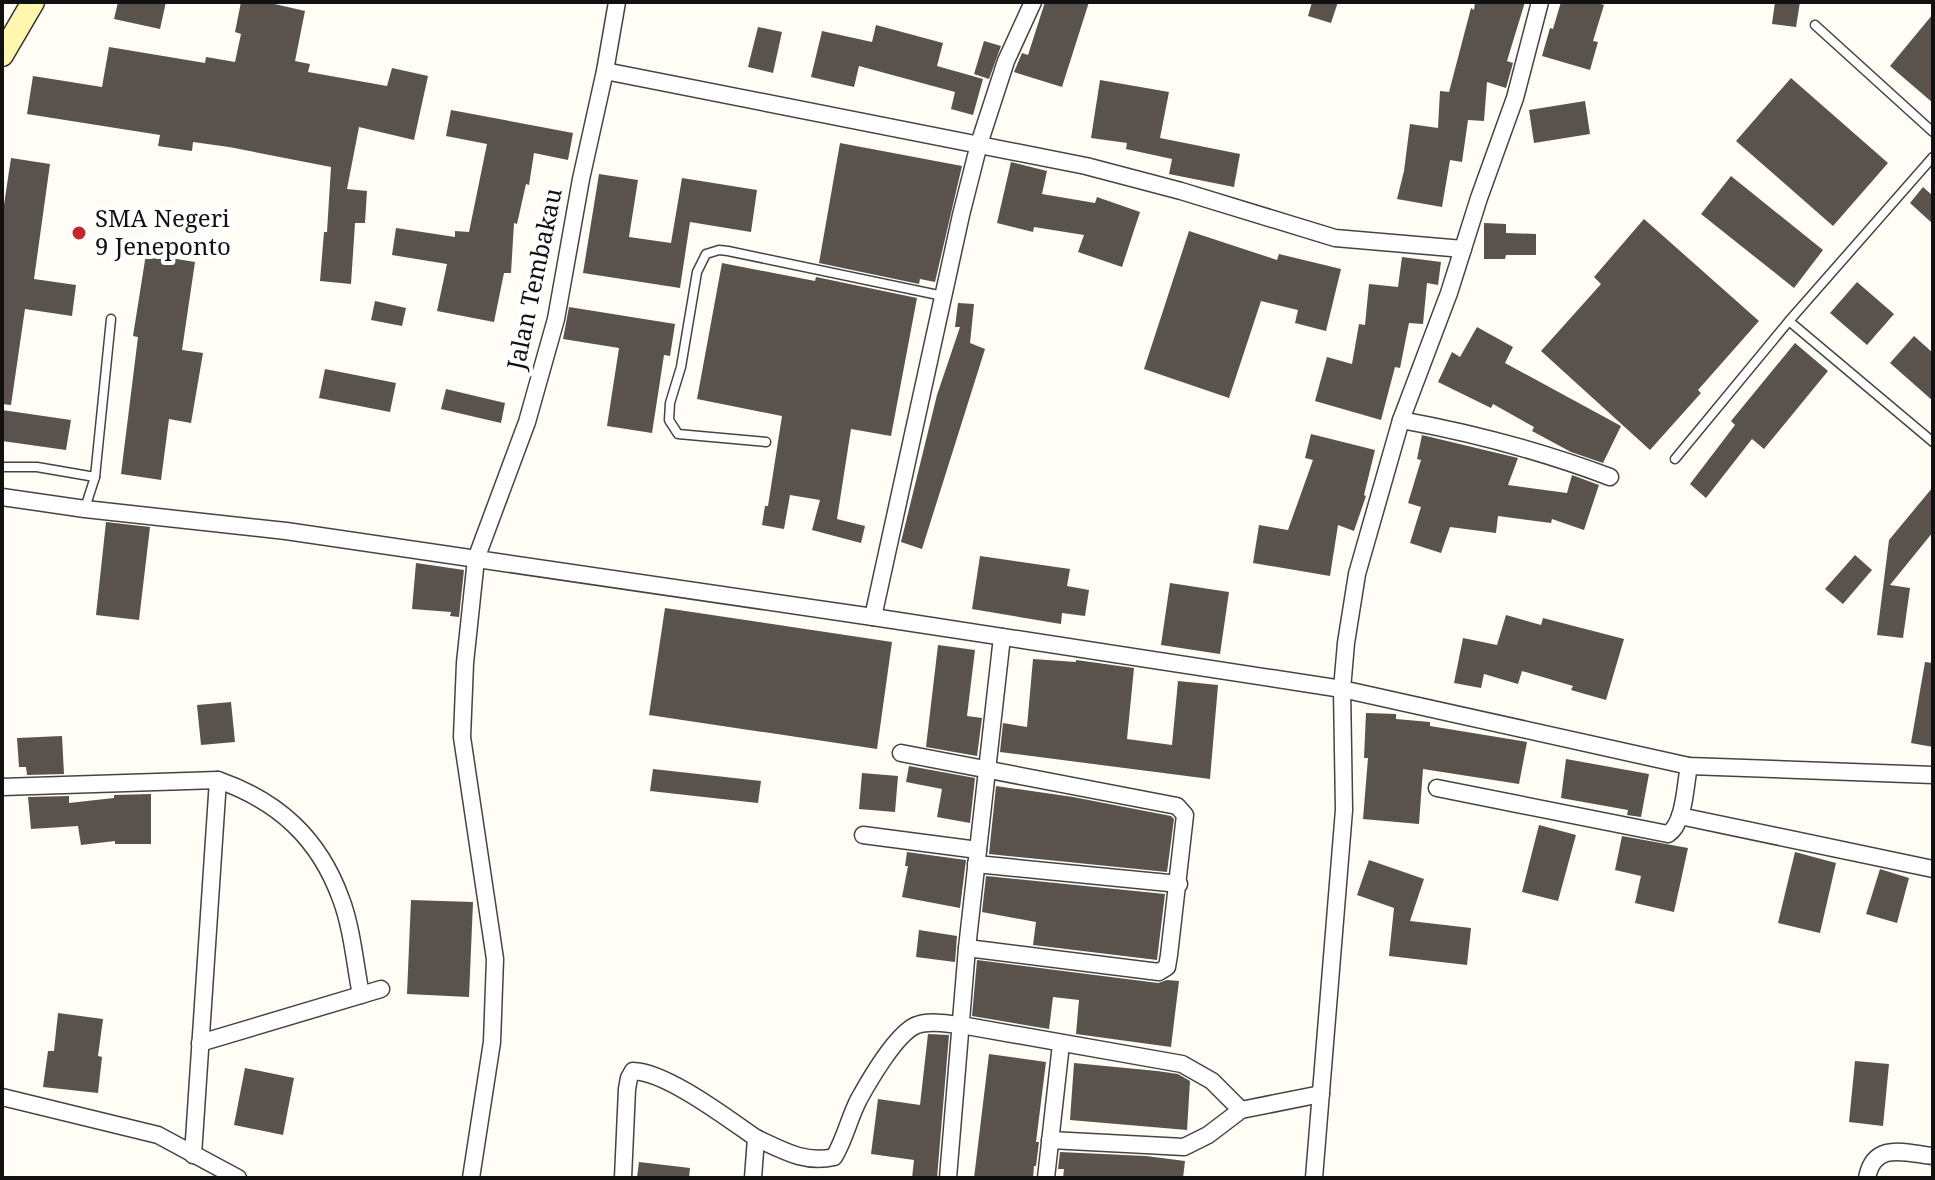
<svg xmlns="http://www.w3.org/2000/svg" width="1935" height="1180" viewBox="0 0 1935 1180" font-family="'Noto Serif',serif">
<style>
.building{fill:#5a524d}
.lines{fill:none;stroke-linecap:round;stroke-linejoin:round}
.service-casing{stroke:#444;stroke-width:11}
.minor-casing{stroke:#444;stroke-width:19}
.secondary-casing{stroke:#333;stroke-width:25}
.service{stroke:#fff;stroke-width:8}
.minor{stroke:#fff;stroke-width:16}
.secondary{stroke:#fff6b0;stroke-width:22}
.poi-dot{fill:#c4262e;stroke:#fff;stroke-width:3}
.labels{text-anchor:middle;stroke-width:8;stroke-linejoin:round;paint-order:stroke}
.poi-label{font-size:24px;fill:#111;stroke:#fff;text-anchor:start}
.street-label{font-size:24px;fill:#111;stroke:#fff}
</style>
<rect width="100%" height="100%" fill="#fffdf5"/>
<!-- building -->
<g class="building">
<polygon points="118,2 166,2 160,29 114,19"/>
<polygon points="241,2 266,2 305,11 295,61 310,64 308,72 387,86 392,68 428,76 414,140 359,127 347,189 367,191 365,223 355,223 351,284 320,281 324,232 327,232 331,167 229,147 193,142 192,151 158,146 160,135 27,114 33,76 102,87 109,47 205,63 206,57 235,62 241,34 235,32"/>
<polygon points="1045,2 1089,2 1062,87 1014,72 1022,53 1028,55"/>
<polygon points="1312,2 1338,2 1331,23 1308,16"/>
<polygon points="1475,2 1525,2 1507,61 1513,63 1506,88 1487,82 1484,121 1468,120 1462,162 1450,160 1442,207 1397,199 1404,171 1410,124 1438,128 1440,91 1449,92 1471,8 1474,10"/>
<polygon points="1561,2 1596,2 1604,5 1593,41 1598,42 1590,70 1542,56 1550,28 1553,29"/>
<polygon points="1775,2 1800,2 1796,27 1772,24"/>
<polygon points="1933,14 1933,103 1890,66"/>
<polygon points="876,25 943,43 937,66 983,79 973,115 951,109 955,92 859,66 854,87 811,77 822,31 872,42"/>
<polygon points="758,27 782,32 773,73 748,67"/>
<polygon points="984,41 1001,46 989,79 974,74"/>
<polygon points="1791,78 1888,163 1833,226 1736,141"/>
<polygon points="1100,80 1169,92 1160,138 1240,154 1234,187 1169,174 1172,159 1126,149 1127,143 1091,138"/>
<polygon points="1585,101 1590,134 1534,143 1529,110"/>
<polygon points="451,110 573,133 568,160 534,153 529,185 526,184 517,224 514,223 511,273 504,273 494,322 437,311 447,264 392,255 396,228 455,237 455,231 469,232 487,144 446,136"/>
<polygon points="840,143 962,166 935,282 920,279 919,284 819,263"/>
<polygon points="11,158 50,164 34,279 76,285 72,316 25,309 11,405 2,404 2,218"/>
<polygon points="1011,162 1047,171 1042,194 1095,203 1097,197 1140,212 1122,267 1078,252 1084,235 1034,227 1033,232 997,223"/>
<polygon points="599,174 638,180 629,237 671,243 682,178 757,190 751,232 690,222 680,288 583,273"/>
<polygon points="1731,176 1823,250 1794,288 1701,214"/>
<polygon points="1923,187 1933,196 1933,224 1910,203"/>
<polygon points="1644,219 1759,321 1698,390 1701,393 1650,450 1541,351 1601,284 1594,277"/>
<polygon points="1484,223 1506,224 1506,233 1536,234 1536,255 1506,255 1505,259 1484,259"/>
<polygon points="1189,231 1277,260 1279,254 1341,269 1326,331 1295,323 1298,310 1261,301 1229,398 1144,369"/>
<polygon points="146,254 195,262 182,350 203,353 191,423 169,419 161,480 121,474 138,337 133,336"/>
<polygon points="1402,257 1441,262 1438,285 1427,283 1423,324 1409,323 1400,368 1395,367 1381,420 1315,401 1327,357 1352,364 1359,324 1365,325 1369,284 1398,287"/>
<polygon points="722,263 815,281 816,277 917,298 891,436 851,429 837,519 865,526 861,543 812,530 820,500 790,495 784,529 762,525 765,506 768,506 782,416 697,399"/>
<polygon points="1857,282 1894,314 1867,345 1830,313"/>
<polygon points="375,301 406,308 402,326 371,320"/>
<polygon points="958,303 974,304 970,343 985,349 922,549 901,542 937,395 960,327 955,327"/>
<polygon points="569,307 675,324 670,356 664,355 652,433 607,426 619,348 563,339"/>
<polygon points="1477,327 1513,347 1505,363 1621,426 1603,463 1571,452 1532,431 1534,427 1493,404 1491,408 1438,382 1452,352 1460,357"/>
<polygon points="1914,336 1933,353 1933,401 1890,363"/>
<polygon points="1795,343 1828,371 1764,449 1752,439 1706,498 1690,484 1735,425 1731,421"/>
<polygon points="325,369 396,383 390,412 319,398"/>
<polygon points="446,389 505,403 501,423 441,409"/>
<polygon points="2,410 71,420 66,450 2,441"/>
<polygon points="1311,434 1375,450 1364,495 1366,496 1354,531 1338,525 1330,576 1253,563 1259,525 1288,530 1313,460 1305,458"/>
<polygon points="1422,435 1518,458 1508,485 1567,493 1572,475 1599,485 1584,530 1552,519 1551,523 1498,516 1496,533 1450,527 1441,553 1410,543 1421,507 1408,503 1421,460 1417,459"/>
<polygon points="1933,487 1933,532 1890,585 1910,588 1903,638 1877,635 1889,540"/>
<polygon points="106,522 150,527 139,620 96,615"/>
<polygon points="1855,555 1872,570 1843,604 1825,589"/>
<polygon points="980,556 1070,569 1067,586 1089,590 1085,616 1062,613 1061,624 972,609"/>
<polygon points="416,563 464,570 459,617 450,616 451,612 412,609"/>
<polygon points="1170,583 1229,592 1220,654 1161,645"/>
<polygon points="665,608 892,642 877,749 649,715"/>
<polygon points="1506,615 1541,625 1543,618 1624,639 1606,700 1571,690 1573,686 1522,671 1518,684 1484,674 1481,688 1454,683 1463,638 1497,645"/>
<polygon points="938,645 975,650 967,716 982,718 977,756 926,747"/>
<polygon points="1033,659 1076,662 1076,660 1134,668 1127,739 1172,745 1178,681 1218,685 1210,779 1000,752 1003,723 1027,727"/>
<polygon points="1925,662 1933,663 1933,747 1911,743"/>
<polygon points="231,702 235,742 201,745 197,705"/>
<polygon points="1366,713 1396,714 1396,719 1430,722 1430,726 1527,742 1519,784 1423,769 1419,824 1363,819 1368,758 1364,758"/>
<polygon points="62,736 64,774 27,775 26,767 19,767 17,738"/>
<polygon points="1566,759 1649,774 1641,817 1627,815 1628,810 1561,798"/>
<polygon points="909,766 975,778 970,823 937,817 942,789 906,782"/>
<polygon points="653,769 761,781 758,803 650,791"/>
<polygon points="862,773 898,776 895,812 859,809"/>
<polygon points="996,786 1073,797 1171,816 1174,819 1167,872 989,854"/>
<polygon points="151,794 151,844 115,844 115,841 81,845 78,826 31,829 28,797 69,796 69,803 114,798 114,795"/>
<polygon points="1539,825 1576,835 1558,901 1522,892"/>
<polygon points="1622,836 1688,848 1674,912 1635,903 1641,876 1615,870"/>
<polygon points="907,852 966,860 960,908 902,897 908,866 905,866"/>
<polygon points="1795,852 1836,863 1820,933 1778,923"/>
<polygon points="1369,860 1424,879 1410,921 1471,928 1467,965 1389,956 1394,908 1357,895"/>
<polygon points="1880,869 1909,878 1897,923 1866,914"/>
<polygon points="986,876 1165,894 1157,960 1033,945 1036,922 982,912"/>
<polygon points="411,900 473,902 469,997 407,994"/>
<polygon points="919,930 957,936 955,962 916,957"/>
<polygon points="977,960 1158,983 1167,980 1179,981 1171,1047 1076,1034 1079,1000 1053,997 1049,1029 972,1016"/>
<polygon points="58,1013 103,1019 98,1056 102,1057 98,1093 43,1087 48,1051 54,1051"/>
<polygon points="928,1034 949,1035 937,1178 912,1178 914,1160 871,1154 878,1099 920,1105"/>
<polygon points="989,1054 1046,1062 1036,1142 1039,1142 1036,1166 1034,1166 1033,1178 974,1178"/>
<polygon points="1855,1061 1889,1064 1883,1126 1849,1122"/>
<polygon points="1074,1063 1157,1071 1178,1074 1190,1081 1187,1130 1070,1120"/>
<polygon points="245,1068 294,1078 283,1135 234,1125"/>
<polygon points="1060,1152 1146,1156 1185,1161 1183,1178 1063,1178 1064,1169 1058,1169"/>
<polygon points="639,1162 690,1168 689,1178 637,1178"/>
</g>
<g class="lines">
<defs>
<g id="service">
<polyline points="1815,25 1933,132"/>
<polyline points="1789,321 1933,442"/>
<polyline points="766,442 678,434 669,420 670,403 681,367 697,272 706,254 719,250 728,251 943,296"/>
<polyline points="1675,459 1789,321 1933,157"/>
<polyline points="2,467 37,467 95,477 85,508"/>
<polyline points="95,477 111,319"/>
</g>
<g id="minor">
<polyline points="605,71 1086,166 1181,191 1335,238 1463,249"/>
<path d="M 1401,420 C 1473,433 1541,451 1610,477"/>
<polyline points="2,497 85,509 286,531 873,617 1342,689 1689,766 1933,775"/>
<polyline points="873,617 961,215 979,144 1006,61 1033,2"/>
<polyline points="901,753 1177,806 1185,815 1169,955 1167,967 1159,972 967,948"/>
<path d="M 2,787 L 218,780 C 278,801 319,838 341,899 C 352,928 355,964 361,995"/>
<path d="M 1437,788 L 1668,834 C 1685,823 1685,785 1689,766"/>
<polyline points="1680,816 1933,869"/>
<polyline points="863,835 978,850"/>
<polyline points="976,864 1179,884"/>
<polyline points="200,1043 381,989"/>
<polyline points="2,1097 158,1135 238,1178"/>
<polyline points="1050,1140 1184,1147 1208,1135 1241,1110 1321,1094"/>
<polyline points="193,1155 218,780"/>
<polyline points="471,1178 492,1042 495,959 462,737 465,663 476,559 527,422 556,319 581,179 605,71 617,2"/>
<path d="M 623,1178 L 627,1089 L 629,1078 L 633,1071 C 667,1072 728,1119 756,1138"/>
<path d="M 753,1178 L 756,1138 C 782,1150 805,1164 834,1157 C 845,1139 849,1118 859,1099 C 869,1081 897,1032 917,1025 C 930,1020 947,1024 961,1025 L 1182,1064 L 1212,1081 L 1241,1110"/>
<polyline points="948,1178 967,948 1002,637"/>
<polyline points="1046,1178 1061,1044"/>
<polyline points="1314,1178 1344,810 1342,689 1346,643 1357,574 1401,420 1449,293 1479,198 1515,98 1540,2"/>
<path d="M 1867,1178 C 1874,1141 1905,1153 1933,1156"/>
</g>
<polyline id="secondary" points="2,55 33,2"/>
</defs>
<!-- service casing -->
<use href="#service" class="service-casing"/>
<!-- minor casing -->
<use href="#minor" class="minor-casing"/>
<!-- secondary casing -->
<use href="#secondary" class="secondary-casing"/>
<!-- service -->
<use href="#service" class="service"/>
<!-- minor -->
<use href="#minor" class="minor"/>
<!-- secondary -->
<use href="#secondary" class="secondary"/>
</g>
<!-- markers -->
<circle class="poi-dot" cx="79" cy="233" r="8"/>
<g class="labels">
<!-- poi labels -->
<g class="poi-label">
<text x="95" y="227">SMA Negeri<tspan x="95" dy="28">9 Jeneponto</tspan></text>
</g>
<!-- street labels -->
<g class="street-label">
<text transform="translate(535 279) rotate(-78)" y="8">Jalan Tembakau</text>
</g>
</g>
<!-- border -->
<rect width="1935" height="1180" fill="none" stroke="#111111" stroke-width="8"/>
</svg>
